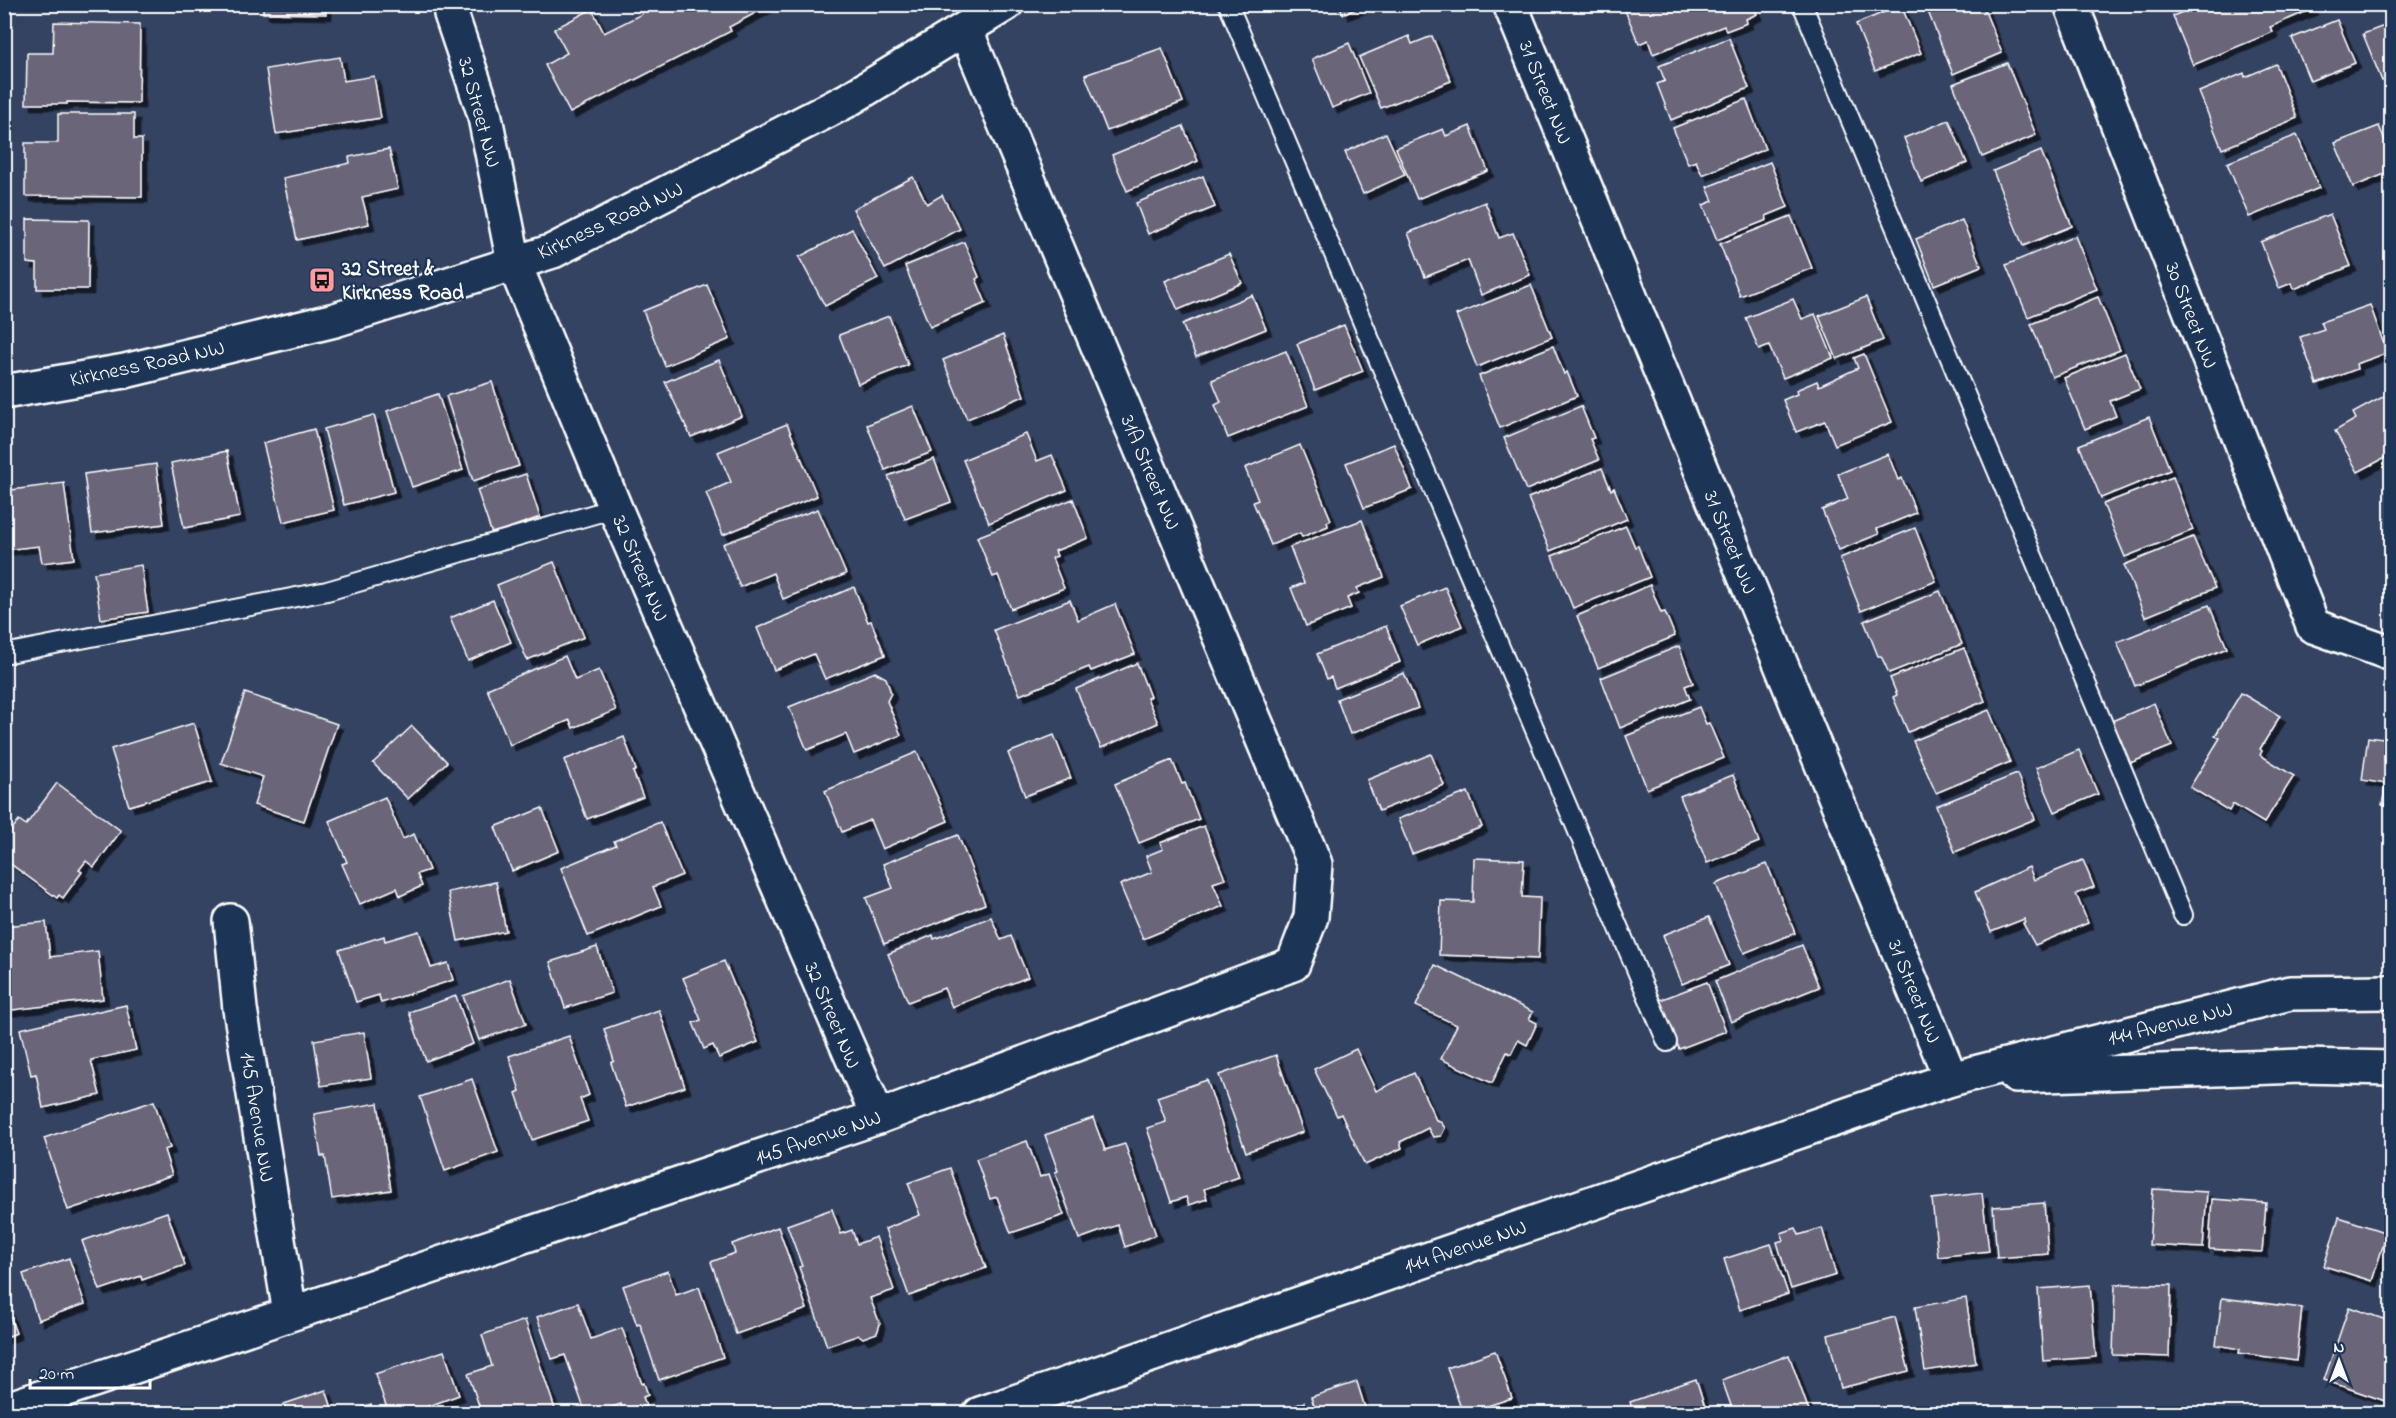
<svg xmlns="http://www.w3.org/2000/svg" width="2396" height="1418" viewBox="0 0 2396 1418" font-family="'Indie Flower',sans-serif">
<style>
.building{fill:#6a6579;stroke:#fff;stroke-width:1.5;filter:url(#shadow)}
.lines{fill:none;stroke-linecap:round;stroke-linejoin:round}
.service-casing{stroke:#fff;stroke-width:22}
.minor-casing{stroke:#fff;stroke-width:38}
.tertiary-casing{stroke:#fff;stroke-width:38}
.secondary-casing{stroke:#fff;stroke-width:38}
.service{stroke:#1d3557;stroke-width:18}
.minor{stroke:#1d3557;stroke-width:33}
.tertiary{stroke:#1d3557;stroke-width:33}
.secondary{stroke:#1d3557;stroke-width:33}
.labels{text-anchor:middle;stroke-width:4.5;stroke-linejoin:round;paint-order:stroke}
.street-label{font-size:21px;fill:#fff;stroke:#1d3557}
.poi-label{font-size:21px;font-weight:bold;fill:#fff;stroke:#1d3557;text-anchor:start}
</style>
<defs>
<filter id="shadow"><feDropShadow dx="5.5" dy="5.5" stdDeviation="0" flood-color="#0009"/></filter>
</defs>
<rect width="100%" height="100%" fill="#344361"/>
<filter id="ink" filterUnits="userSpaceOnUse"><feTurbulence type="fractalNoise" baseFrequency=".0167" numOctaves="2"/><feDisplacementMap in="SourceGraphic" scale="12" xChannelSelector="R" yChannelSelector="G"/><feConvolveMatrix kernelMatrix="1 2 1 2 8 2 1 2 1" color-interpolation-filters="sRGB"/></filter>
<g filter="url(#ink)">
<!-- building -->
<g class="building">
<polygon points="263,4 326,4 326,14 263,13"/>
<polygon points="638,4 772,4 729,27 731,31 570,113 545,65 567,53 554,29 592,9 604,33 642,14"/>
<polygon points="1339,4 1369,4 1343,14"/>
<polygon points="1633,4 1753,4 1757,14 1746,19 1747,23 1726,31 1724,26 1653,54 1648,40 1639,44 1624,8"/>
<polygon points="1925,4 1982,4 2002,53 1953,74"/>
<polygon points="2201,4 2310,4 2312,9 2270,27 2273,32 2193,65 2173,16"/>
<polygon points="1901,5 1921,53 1875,71 1856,24"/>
<polygon points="2337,20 2355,63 2310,81 2292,38"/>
<polygon points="54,22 140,24 139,103 67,102 67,104 26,104 27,53 53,53"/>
<polygon points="2392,23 2392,77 2382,81 2363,34"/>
<polygon points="1409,36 1412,44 1432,36 1451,81 1381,108 1359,57"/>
<polygon points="1729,38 1749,88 1671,120 1657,84 1665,81 1659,66"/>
<polygon points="1349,43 1369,93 1332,108 1312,59"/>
<polygon points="1162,48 1183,102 1107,131 1085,75"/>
<polygon points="340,57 344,81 374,76 381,118 276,134 266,69"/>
<polygon points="2007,63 2036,135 1982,157 1953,84"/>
<polygon points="2276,64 2297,118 2222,149 2199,92 2244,73 2245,77"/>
<polygon points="1746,99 1765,149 1702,175 1696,161 1688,164 1673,128"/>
<polygon points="58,114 134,114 134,139 142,139 142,197 25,196 25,143 58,143"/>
<polygon points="1949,120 1967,163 1921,182 1904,138"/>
<polygon points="1183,126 1198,161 1127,191 1112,155"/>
<polygon points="1470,126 1488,171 1417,199 1396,148 1443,129 1446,136"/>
<polygon points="2379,126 2392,157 2392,171 2353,187 2335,143"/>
<polygon points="1386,133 1405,175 1363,194 1345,152"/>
<polygon points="2297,135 2319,188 2249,217 2227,163"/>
<polygon points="389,149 398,189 362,197 369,224 297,240 283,178 350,163 349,157"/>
<polygon points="2041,151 2072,226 2023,246 1993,171"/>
<polygon points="1770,162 1788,207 1766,216 1767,220 1717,240 1703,205 1713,201 1707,187"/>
<polygon points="1203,176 1215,207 1148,234 1136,203"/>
<polygon points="913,177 927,204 942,195 960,229 885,269 853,209"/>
<polygon points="1485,202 1499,238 1513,233 1530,275 1481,295 1468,260 1425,277 1408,233"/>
<polygon points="2330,214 2351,266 2294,289 2292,283 2279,288 2261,242"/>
<polygon points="1791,216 1812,268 1740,296 1720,244"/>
<polygon points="27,219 89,220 88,289 37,289 37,264 27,263"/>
<polygon points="1962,220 1981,266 1934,285 1916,239"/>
<polygon points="852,229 878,279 825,306 799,257"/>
<polygon points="2075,236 2097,289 2028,317 2006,265"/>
<polygon points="964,242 979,277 976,279 986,303 930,327 905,266"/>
<polygon points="1229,254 1242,283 1178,310 1165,281"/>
<polygon points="707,285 730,339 665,366 643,311"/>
<polygon points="1531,285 1552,337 1477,367 1456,315"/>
<polygon points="1252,295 1266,329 1196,357 1182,324"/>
<polygon points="1866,297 1883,340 1837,359 1819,316"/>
<polygon points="2098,297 2120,350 2052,377 2031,324"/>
<polygon points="1793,299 1802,319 1815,314 1833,358 1783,378 1769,346 1759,350 1746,318"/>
<polygon points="2370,305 2387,353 2356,364 2357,369 2317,384 2300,337 2324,329 2321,322"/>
<polygon points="889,316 908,365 858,384 839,335"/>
<polygon points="1344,325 1363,371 1315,390 1297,344"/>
<polygon points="1003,335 1024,396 967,419 943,360"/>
<polygon points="1553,346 1564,374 1567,372 1577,396 1500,428 1479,376"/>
<polygon points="1286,351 1308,406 1228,438 1215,405 1221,402 1212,380"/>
<polygon points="2125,353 2140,389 2110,401 2116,416 2085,429 2064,378"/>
<polygon points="1864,354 1892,422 1835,445 1825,421 1796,432 1783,400 1797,394 1796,390 1817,381 1819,386 1858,368 1854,358"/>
<polygon points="719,360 742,416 691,437 665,382"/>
<polygon points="492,382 519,466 473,481 446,396"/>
<polygon points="2392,392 2392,454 2358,472 2335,431 2356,419 2353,413"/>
<polygon points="438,394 463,470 412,487 387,411"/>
<polygon points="913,406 932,452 885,470 867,425"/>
<polygon points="1581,406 1594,438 1590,439 1599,460 1526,490 1504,438"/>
<polygon points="374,415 394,492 344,505 324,429"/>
<polygon points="2149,417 2170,470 2101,498 2079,445"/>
<polygon points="787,424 817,496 723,535 706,493 731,482 718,452"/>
<polygon points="314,429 334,510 283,522 263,443"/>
<polygon points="1026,434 1037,461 1052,455 1067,490 989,523 963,460"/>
<polygon points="1394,444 1412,489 1364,508 1346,463"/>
<polygon points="1300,445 1331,520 1327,522 1328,526 1302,537 1300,533 1271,545 1253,502 1258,500 1245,468"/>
<polygon points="227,451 240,517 184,528 171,463"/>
<polygon points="1888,454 1898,480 1902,478 1916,513 1877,529 1879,534 1839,550 1822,510 1848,499 1838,474"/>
<polygon points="934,459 951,502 905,519 888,476"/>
<polygon points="156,464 164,524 92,533 84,474"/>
<polygon points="1602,468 1611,490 1614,488 1627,519 1550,551 1528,498"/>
<polygon points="526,474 540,517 492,534 477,490"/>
<polygon points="2173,477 2193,530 2125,557 2103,504"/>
<polygon points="64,483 74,559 42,563 39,546 4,550 4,491"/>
<polygon points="1073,499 1088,538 1055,551 1057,556 1052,558 1064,588 1011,609 998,575 993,577 977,537"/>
<polygon points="818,509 846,574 783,599 773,573 740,587 723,544"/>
<polygon points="1362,520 1384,577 1357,588 1359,593 1347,598 1351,608 1306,626 1291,588 1304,583 1290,547"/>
<polygon points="1626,526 1635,547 1638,546 1650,577 1573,608 1552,556"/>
<polygon points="1915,528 1936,581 1861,611 1840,558"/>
<polygon points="2193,537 2215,588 2145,617 2124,565"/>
<polygon points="554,562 584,637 527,660 497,585"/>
<polygon points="141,565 148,612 101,619 94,573"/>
<polygon points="1650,585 1661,613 1665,612 1675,636 1598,668 1577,616"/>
<polygon points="854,587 868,622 871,621 885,655 825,679 814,654 774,670 757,628"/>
<polygon points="1445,587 1462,626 1417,645 1400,606"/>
<polygon points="1940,591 1962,644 1889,673 1881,656 1878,656 1864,621"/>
<polygon points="493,600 511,642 468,661 450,618"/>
<polygon points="1070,600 1078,620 1115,604 1135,654 1091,671 1089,667 1020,695 994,630"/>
<polygon points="2209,605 2227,648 2135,686 2117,642"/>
<polygon points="1386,626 1400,662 1335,688 1331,677 1327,679 1317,654"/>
<polygon points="1679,646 1693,683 1685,686 1690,699 1620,728 1601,678"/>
<polygon points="1964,648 1985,701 1908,732 1893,697 1897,695 1890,678"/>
<polygon points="565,656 575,680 599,670 616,710 573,728 570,720 510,745 487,689"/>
<polygon points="1137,663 1150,697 1147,698 1158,723 1101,748 1076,689"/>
<polygon points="875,672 886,678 891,693 887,701 901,735 854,754 846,734 807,750 789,707"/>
<polygon points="1404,673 1418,708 1350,734 1337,699"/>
<polygon points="245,693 337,724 304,821 254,805 263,777 221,763"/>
<polygon points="2241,693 2280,716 2260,749 2262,751 2260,755 2294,776 2264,823 2233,804 2229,811 2190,787 2220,738 2215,736"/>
<polygon points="2154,703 2172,746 2130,763 2112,721"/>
<polygon points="1699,707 1706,724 1709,723 1724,758 1647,789 1626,736"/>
<polygon points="1989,710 2010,762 1936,793 1913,741"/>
<polygon points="2386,720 2392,721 2392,807 2382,805 2386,784 2362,780 2368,737 2383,739"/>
<polygon points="194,723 212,782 129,806 111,749"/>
<polygon points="412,726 447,762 408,799 373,763"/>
<polygon points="1054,735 1071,778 1025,796 1008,753"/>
<polygon points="624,737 636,770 633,772 643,797 587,819 564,760"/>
<polygon points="2079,750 2098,794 2055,812 2036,768"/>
<polygon points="917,752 948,821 882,849 870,820 842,832 825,791"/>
<polygon points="1431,754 1444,785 1379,811 1367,780"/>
<polygon points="1172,760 1182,784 1185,783 1199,819 1139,843 1115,784"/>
<polygon points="2017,774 2035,819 1955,852 1936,806"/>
<polygon points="1733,775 1759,842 1707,863 1680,796"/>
<polygon points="57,783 121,831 94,867 86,861 79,870 82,872 63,898 59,895 57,898 4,859 4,840 19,820 26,825"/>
<polygon points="1468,792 1482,827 1412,854 1398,819"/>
<polygon points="385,797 403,839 414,834 429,870 417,874 422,886 400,896 397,888 360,904 342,864 347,862 329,821"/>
<polygon points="542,808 559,851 512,871 495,827"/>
<polygon points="660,822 682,875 653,887 661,906 588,936 561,868 616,845 614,841"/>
<polygon points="1204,826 1225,879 1213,883 1223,906 1143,939 1120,885 1152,872 1146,856 1163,849 1160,843"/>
<polygon points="958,835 985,904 884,944 866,898 893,888 883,864"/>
<polygon points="1474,858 1524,860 1522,897 1540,898 1538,959 1439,955 1441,901 1473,902"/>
<polygon points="2083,860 2094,887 2076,894 2088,923 2035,945 2023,923 2025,922 2024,919 1991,932 1975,892 2029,867 2034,880"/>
<polygon points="1767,864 1795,933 1744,953 1716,884"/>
<polygon points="496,882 506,931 458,941 448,892"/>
<polygon points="991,917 1001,940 1011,936 1028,977 952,1007 944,988 908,1002 888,954 933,935 934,939"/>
<polygon points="1709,917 1729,965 1682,984 1663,935"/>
<polygon points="46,922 50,957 98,951 103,999 4,1011 4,926"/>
<polygon points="419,931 431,968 448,963 453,980 381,1003 379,995 356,1002 339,950 384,936 385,941"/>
<polygon points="1802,945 1819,987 1731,1022 1715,981"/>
<polygon points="597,947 612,993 565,1008 550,962"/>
<polygon points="724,961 758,1042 719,1058 713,1045 704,1049 693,1023 701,1020 683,978"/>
<polygon points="1435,965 1533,1012 1529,1019 1537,1023 1527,1045 1518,1040 1511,1054 1507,1052 1492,1083 1441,1059 1457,1025 1416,1006"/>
<polygon points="510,979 526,1024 479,1040 463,996"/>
<polygon points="1707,982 1726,1031 1679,1049 1660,1000"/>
<polygon points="456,996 473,1044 426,1061 409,1012"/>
<polygon points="126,1005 136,1050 91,1060 100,1095 43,1108 36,1074 31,1075 20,1029"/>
<polygon points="659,1010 685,1087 626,1107 611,1063 614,1061 604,1029"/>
<polygon points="364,1032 371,1078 321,1086 314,1040"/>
<polygon points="569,1036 589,1095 580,1099 588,1121 532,1140 516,1093 520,1091 509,1056"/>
<polygon points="1356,1049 1376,1091 1414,1073 1436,1120 1440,1121 1445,1128 1441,1136 1433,1137 1428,1128 1400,1142 1402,1148 1365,1165 1341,1114 1337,1116 1314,1069"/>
<polygon points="1276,1055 1303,1132 1246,1152 1219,1075"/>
<polygon points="472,1079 498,1152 445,1171 420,1097"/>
<polygon points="1207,1080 1239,1177 1204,1189 1207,1199 1189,1205 1186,1197 1171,1202 1147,1128 1166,1122 1157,1097"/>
<polygon points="154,1101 170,1148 164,1150 172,1175 68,1210 44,1138"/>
<polygon points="378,1103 391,1190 332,1199 325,1156 321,1156 314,1114"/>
<polygon points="1093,1118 1105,1150 1125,1144 1156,1235 1125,1247 1118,1225 1079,1239 1055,1172 1058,1171 1045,1135"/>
<polygon points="1027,1141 1040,1177 1049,1174 1064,1215 1011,1233 997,1197 990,1199 976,1159"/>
<polygon points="950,1168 986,1268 909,1296 885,1229 920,1215 908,1183"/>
<polygon points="2153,1189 2207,1192 2203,1248 2149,1245"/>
<polygon points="1982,1193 1989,1251 1938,1257 1932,1199"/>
<polygon points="2212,1199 2266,1203 2262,1252 2209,1249"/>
<polygon points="2044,1203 2048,1254 1997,1258 1993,1207"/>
<polygon points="832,1209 841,1234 852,1230 857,1244 876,1237 894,1290 870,1298 880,1324 877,1333 863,1338 859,1335 827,1346 799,1267 802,1266 787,1225"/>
<polygon points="167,1212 185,1265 142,1280 141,1276 100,1290 82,1241"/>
<polygon points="2339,1217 2387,1233 2372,1281 2324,1266"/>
<polygon points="778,1227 807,1309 736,1334 711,1262 735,1253 732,1244"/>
<polygon points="1796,1228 1799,1235 1822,1228 1836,1275 1791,1289 1777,1242 1784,1240 1781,1233"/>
<polygon points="1771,1244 1788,1294 1740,1310 1724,1259"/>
<polygon points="69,1258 85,1304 38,1320 23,1274"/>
<polygon points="668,1271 676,1295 699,1287 723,1357 659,1380 640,1324 637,1325 623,1286"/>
<polygon points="2115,1284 2171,1285 2169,1357 2113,1355"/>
<polygon points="2090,1285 2096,1357 2043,1361 2038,1289"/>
<polygon points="1966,1298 1976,1363 1925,1371 1915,1307"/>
<polygon points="2222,1298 2302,1308 2296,1361 2239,1353 2240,1349 2216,1345"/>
<polygon points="4,1301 16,1333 4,1338"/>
<polygon points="578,1303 591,1339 622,1328 642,1384 644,1383 648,1395 643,1397 646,1406 624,1414 621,1404 593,1414 586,1414 565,1355 552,1359 537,1317"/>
<polygon points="2349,1307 2392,1322 2392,1381 2385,1401 2324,1380"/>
<polygon points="1895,1317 1909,1371 1841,1388 1828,1335"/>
<polygon points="525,1320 556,1412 482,1414 468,1374 492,1366 482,1335"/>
<polygon points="444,1351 459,1395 407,1414 389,1414 375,1374"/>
<polygon points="1495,1351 1512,1398 1463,1414 1447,1368"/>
<polygon points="1789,1355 1810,1414 1734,1414 1722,1380"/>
<polygon points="1696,1379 1706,1410 1717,1406 1720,1414 1634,1414 1630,1402"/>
<polygon points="1357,1382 1367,1414 1317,1414 1311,1397"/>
<polygon points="326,1390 334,1414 288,1414 284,1404"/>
<polygon points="1304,1402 1308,1414 1273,1414"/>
<polygon points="371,1404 374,1414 344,1414"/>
<polygon points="1612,1408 1614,1414 1598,1414"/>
</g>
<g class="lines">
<defs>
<g id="service">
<polyline points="1228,4 1667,1042"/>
<polyline points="1802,4 2183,915"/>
<polyline points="4,654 327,591 615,508"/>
</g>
<g id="minor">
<polyline points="452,4 451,14 484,112 514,263 615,508 878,1117"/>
<polyline points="2071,4 2313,626 2392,654"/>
<polyline points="231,921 240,1009 290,1313"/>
<polyline points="4,1410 878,1117 1293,964 1311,917 1315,864 966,31"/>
</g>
<g id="tertiary">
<polyline points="1510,4 1951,1079"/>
<polyline points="4,392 125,371 335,320 553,251 846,101 1006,4"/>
</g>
<g id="secondary">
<polyline points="2016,1076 2301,1066 2392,1068"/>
<polyline points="980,1414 1951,1079 2290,993 2392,992"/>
</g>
</defs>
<!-- service casing -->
<use href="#service" class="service-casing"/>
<!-- minor casing -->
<use href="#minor" class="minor-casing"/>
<!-- tertiary casing -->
<use href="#tertiary" class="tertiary-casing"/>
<!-- secondary casing -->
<use href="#secondary" class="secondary-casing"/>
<!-- service -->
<use href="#service" class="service"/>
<!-- minor -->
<use href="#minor" class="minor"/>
<!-- tertiary -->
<use href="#tertiary" class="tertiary"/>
<!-- secondary -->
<use href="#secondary" class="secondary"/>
</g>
</g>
<!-- icons -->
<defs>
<symbol id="bus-square" viewBox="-11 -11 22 22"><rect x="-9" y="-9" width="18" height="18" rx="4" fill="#ff9aa2" stroke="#1d3557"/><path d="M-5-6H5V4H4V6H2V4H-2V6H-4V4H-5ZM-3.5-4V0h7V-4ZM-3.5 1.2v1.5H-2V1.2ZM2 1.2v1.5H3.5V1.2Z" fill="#111"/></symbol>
</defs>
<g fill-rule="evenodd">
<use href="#bus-square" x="307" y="265" width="30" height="30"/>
</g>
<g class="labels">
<!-- street labels -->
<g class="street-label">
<text transform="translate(1546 92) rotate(68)" y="7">31 Street NW</text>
<text transform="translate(480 112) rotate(75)" y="7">32 Street NW</text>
<text transform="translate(610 220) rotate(-25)" y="7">Kirkness Road NW</text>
<text transform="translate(2192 315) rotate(69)" y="7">30 Street NW</text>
<text transform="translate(147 363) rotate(-12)" y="7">Kirkness Road NW</text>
<text transform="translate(1151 472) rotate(67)" y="7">31A Street NW</text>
<text transform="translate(1731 542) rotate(68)" y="7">31 Street NW</text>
<text transform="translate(641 568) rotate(67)" y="7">32 Street NW</text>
<text transform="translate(1915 991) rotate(68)" y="7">31 Street NW</text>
<text transform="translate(833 1015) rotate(67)" y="7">32 Street NW</text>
<text transform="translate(2170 1023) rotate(-14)" y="7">144 Avenue NW</text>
<text transform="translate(258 1117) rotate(81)" y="7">145 Avenue NW</text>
<text transform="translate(818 1137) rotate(-19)" y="7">145 Avenue NW</text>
<text transform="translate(1465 1246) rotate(-19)" y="7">144 Avenue NW</text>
</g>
<!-- poi labels -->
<g class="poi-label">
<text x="342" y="275">32 Street &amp;<tspan x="342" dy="24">Kirkness Road</tspan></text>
</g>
</g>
<!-- margin -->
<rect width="2396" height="1418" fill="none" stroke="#1d3557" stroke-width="24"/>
<rect x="12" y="12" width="2372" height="1394" fill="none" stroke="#fff" stroke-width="2" filter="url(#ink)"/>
<!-- north arrow -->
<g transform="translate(2339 1361)" stroke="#1d3557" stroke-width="4.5" paint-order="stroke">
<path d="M0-4.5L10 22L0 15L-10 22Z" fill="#ffffff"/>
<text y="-9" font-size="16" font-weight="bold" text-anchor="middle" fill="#ffffff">N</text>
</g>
<!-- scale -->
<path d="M30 1379v9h120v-9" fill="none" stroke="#ffffff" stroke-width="3"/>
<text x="39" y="1379" font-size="18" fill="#ffffff" stroke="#1d3557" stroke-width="4.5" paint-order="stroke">20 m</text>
</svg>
